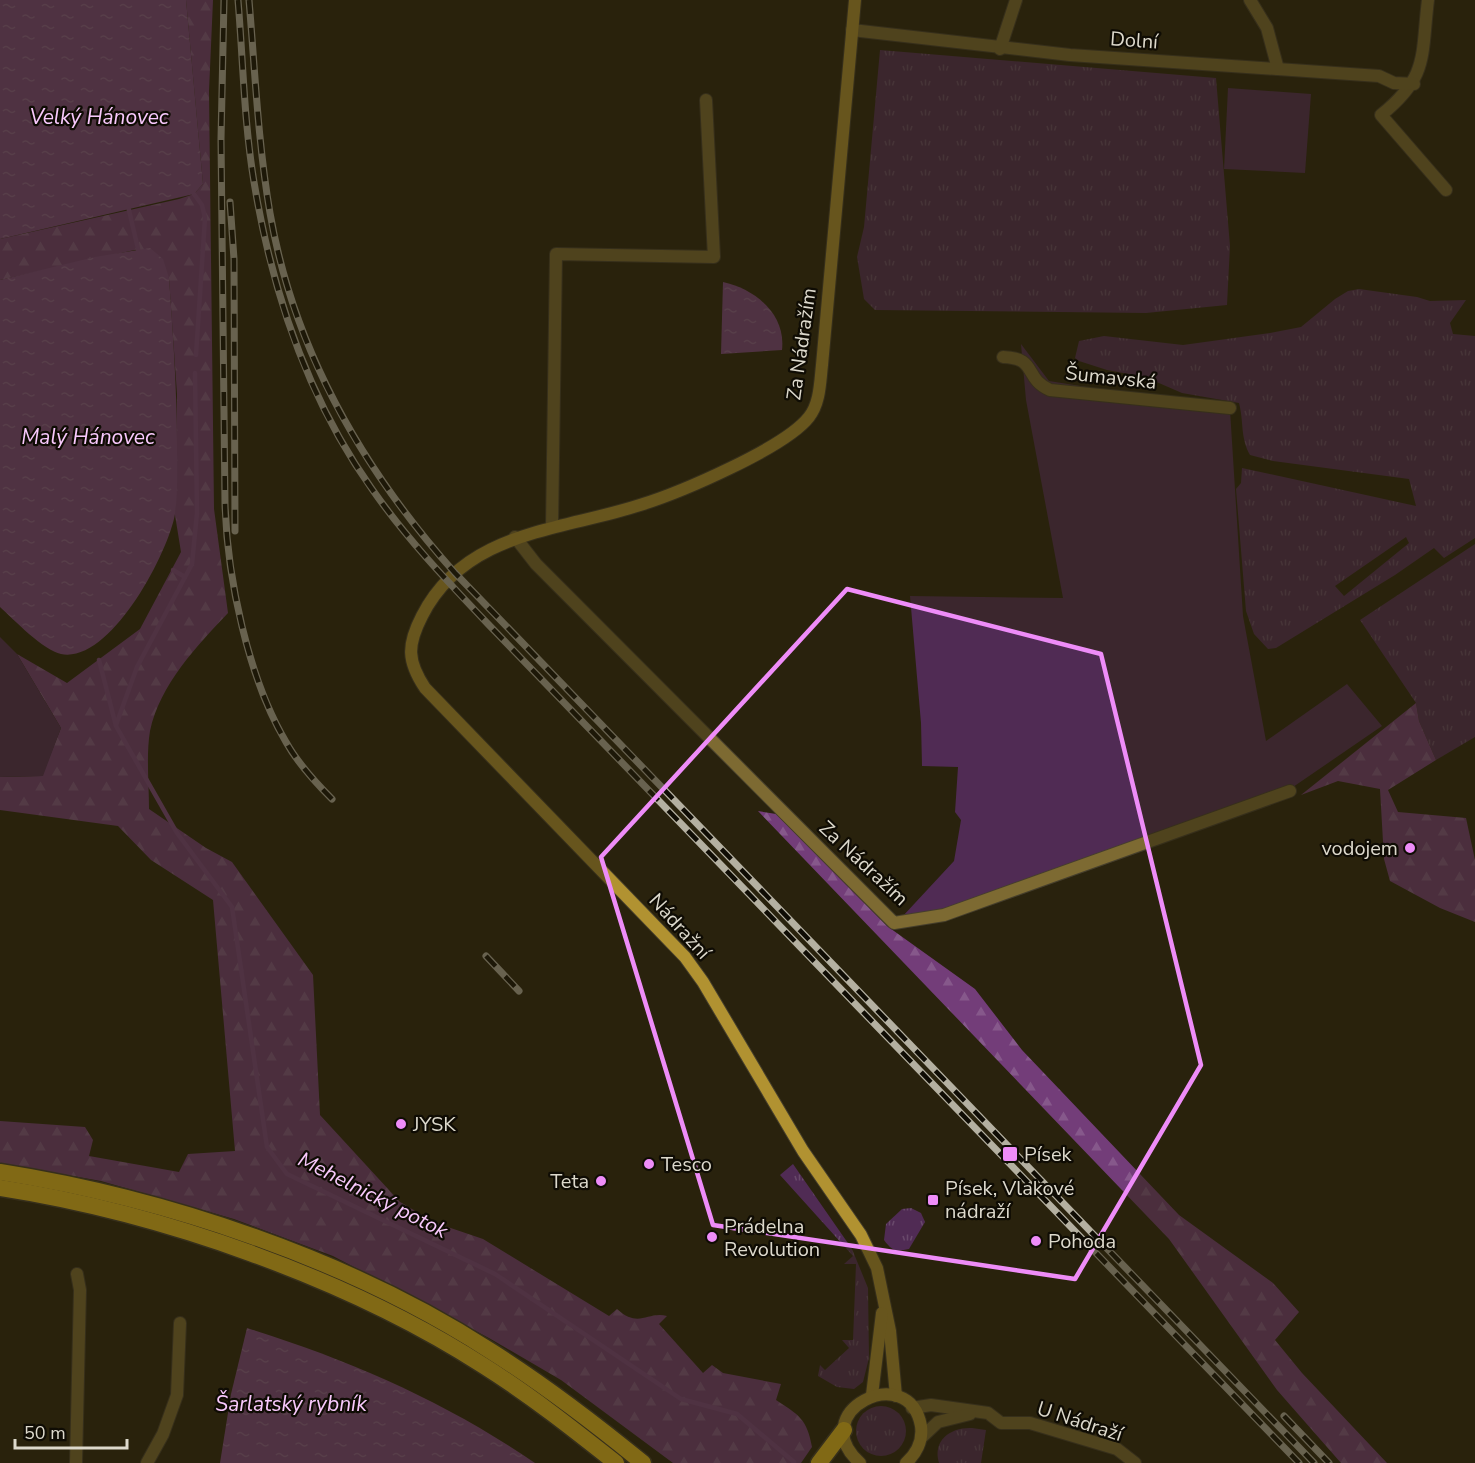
<svg xmlns="http://www.w3.org/2000/svg" width="1475" height="1463" viewBox="0 0 1475 1463" font-family="'Nunito Sans',sans-serif">
<style>
.grass{fill:url(#grass-tufts);fill-rule:evenodd}
.forest{fill:url(#forest-firs)}
.garden{fill:#502b54}
.water{fill:url(#water-ripples)}
.lines{fill:none;stroke-linecap:round;stroke-linejoin:round}
.stream{stroke:#7d4683;stroke-width:4.5}
.minor-casing{stroke:#463f2c;stroke-width:14}
.secondary-casing{stroke:#463f2c;stroke-width:14}
.trunk-casing{stroke:#463f2c;stroke-width:19}
.minor{stroke:#7d6a32;stroke-width:12}
.secondary{stroke:#b19231;stroke-width:12}
.trunk{stroke:#ecbf21;stroke-width:16}
.rail-casing{stroke:#b4b0a1;stroke-width:7}
.rail{stroke:#0f0c04;stroke-width:4.5;stroke-dasharray:14;stroke-linecap:butt}
.marked{fill:none;stroke:#ee8cf8;stroke-width:4.5;stroke-linejoin:round}
.poi-dot{fill:#ee8cf8;stroke:#0f0c04;stroke-width:2}
.labels{text-anchor:middle;stroke-width:4.5;stroke-linejoin:round;paint-order:stroke}
.street-label{font-size:20px;fill:#ddd9cc;stroke:#0f0c04}
.poi-label{font-size:20px;fill:#ddd9cc;stroke:#0f0c04;text-anchor:start}
.water-label{font-size:21px;font-style:italic;fill:#f9c9fd;stroke:#0f0c04}
</style>
<defs>
<pattern id="grass-tufts" width="24" height="20" patternUnits="userSpaceOnUse" patternTransform="scale(1.5)"><rect width="24" height="20" fill="#502b54"/><path d="M3 7l-1-3M5 7V3M7 7l1-3M15 17l-1-3M17 17v-4M19 17l1-3" fill="none" stroke="#69496b"/></pattern>
<pattern id="forest-firs" width="22" height="20" patternUnits="userSpaceOnUse" patternTransform="scale(1.5)"><rect width="22" height="20" fill="#733d79"/><path d="M5 1l3.5 6h-7zM16 11l3.5 6h-7z" fill="#86588b"/></pattern>
<pattern id="water-ripples" width="26" height="14" patternUnits="userSpaceOnUse" patternTransform="scale(1.5)"><rect width="26" height="14" fill="#7d4683"/><path d="M2 4q2-2 4 0t4 0M15 11q2-2 4 0t4 0" fill="none" stroke="#8f6093"/></pattern>
</defs>
<rect width="100%" height="100%" fill="#29220d"/>
<!-- grass -->
<g class="grass">
<polygon points="880,50 1216,78 1230,246 1227,305 1146,313 875,310 864,299 857,257 864,227"/>
<path d="M 1359,289 L 1417,297 L 1430,301 L 1466,300 L 1450,323 L 1453,334 L 1475,336 L 1475,538 L 1444,558 L 1434,548 L 1395,575 L 1276,648 L 1268,649 L 1254,634 L 1246,611 L 1236,489 L 1241,483 L 1242,468 L 1416,506 L 1409,479 L 1273,461 L 1250,455 C 1240,437 1244,422 1239,403 L 1182,393 L 1145,377 L 1107,370 L 1079,361 L 1075,358 L 1079,341 L 1104,336 L 1183,345 L 1270,333 L 1301,327 L 1335,299 L 1348,291 ZM 1406,537 L 1409,543 L 1344,596 L 1335,586 Z"/>
<polygon points="1475,544 1475,737 1436,760 1419,721 1416,703 1360,620"/>
<polygon points="793,1164 852,1249 868,1288 869,1358 863,1382 854,1389 837,1387 818,1376 820,1365 825,1370 849,1348 842,1340 853,1340 856,1264 844,1264 853,1256 780,1175"/>
<path d="M 911,1208 L 921,1213 L 925,1222 L 909,1249 C 896,1252 892,1251 884,1240 L 886,1224 L 902,1209 Z"/>
<circle cx="881" cy="1431" r="25"/>
<path d="M 972,1428 L 986,1430 L 981,1463 L 939,1463 C 932,1440 951,1427 972,1428 Z"/>
</g>
<!-- forest -->
<g class="forest">
<path d="M 186,0 L 213,0 L 209,91 L 214,509 L 228,613 C 197,646 160,684 150,731 C 146,755 149,784 149,809 L 206,848 L 232,862 L 313,975 L 320,1115 L 400,1202 L 436,1223 L 483,1239 L 609,1316 L 617,1309 C 639,1329 647,1311 667,1316 L 659,1324 L 703,1373 L 712,1365 L 723,1373 L 781,1384 L 776,1400 C 799,1415 807,1419 812,1447 L 801,1463 L 673,1463 L 561,1380 L 489,1338 L 333,1256 L 234,1219 L 101,1181 L 0,1163 L 0,1121 L 85,1127 L 93,1140 L 89,1156 L 179,1172 L 188,1154 L 235,1151 L 213,900 L 151,860 L 118,826 L 0,810 L 0,777 L 42,776 L 61,728 L 17,654 L 67,683 L 140,629 L 181,552 L 175,515 L 177,394 L 169,278 L 139,249 L 0,280 L 0,239 L 179,199 L 194,194 L 203,184 Z"/>
<polygon points="1416,703 1419,721 1436,760 1388,790 1398,812 1466,818 1475,860 1475,922 1440,908 1390,881 1384,859 1380,789 1338,781 1301,795"/>
<polygon points="758,811 776,814 887,926 975,989 1022,1050 1179,1215 1273,1283 1299,1312 1275,1340 1302,1373 1387,1463 1341,1463 1277,1390 1169,1239"/>
</g>
<!-- garden -->
<g class="garden">
<polygon points="1228,88 1311,94 1305,173 1224,169"/>
<polygon points="1021,344 1049,381 1230,410 1243,616 1266,741 1347,684 1382,726 1277,798 981,903 902,917 954,861 961,820 955,812 958,767 922,766 921,723 910,596 1063,598 1026,400"/>
<polygon points="0,637 17,654 61,728 43,776 0,777"/>
</g>
<!-- water -->
<g class="water">
<polygon points="0,0 186,0 203,184 194,194 0,239"/>
<path d="M 150,248 L 163,259 L 169,278 C 173,334 177,390 177,446 C 177,468 178,492 175,514 C 168,554 110,664 61,654 C 44,651 13,619 0,607 L 0,280 L 95,257 Z"/>
<path d="M 723,282 C 755,289 786,314 782,350 L 721,354 Z"/>
<path d="M 247,1328 C 350,1360 446,1402 535,1463 L 220,1463 L 231,1394 Z"/>
</g>
<g class="lines">
<!-- stream -->
<g class="stream">
<polyline points="191,190 202,205 205,218 196,355"/>
<polyline points="128,206 139,253"/>
<polyline points="173,570 185,577"/>
<polyline points="99,660 116,726 177,833 232,907 267,1147 287,1174 495,1274 681,1399 737,1414 794,1462"/>
<polyline points="116,725 137,667 192,564 197,513 195,373"/>
</g>
<defs>
<g id="minor">
<polyline points="1250,0 1267,28 1278,69"/>
<path d="M 1428,0 C 1421,57 1429,76 1381,115 L 1446,190"/>
<polyline points="852,30 1070,55 1379,76 1394,83 1414,84"/>
<polyline points="1000,49 1016,0"/>
<path d="M 1003,357 C 1038,358 1023,378 1050,390 L 1230,408"/>
<polyline points="552,527 556,254 714,257 706,100"/>
<polyline points="515,537 536,564 894,923 944,915 1290,791"/>
<polyline points="912,1408 931,1405 988,1413 1001,1423 1030,1423 1117,1449 1135,1463"/>
<polyline points="921,1438 938,1422 970,1414"/>
<polyline points="76,1463 80,1290 77,1274"/>
<polyline points="147,1463 163,1434 177,1395 180,1323"/>
</g>
<g id="secondary">
<path d="M 855,0 L 822,365 C 820,383 820,403 809,417 C 785,448 679,493 640,505 C 560,531 465,531 422,616 C 407,645 407,661 425,688 L 685,957 L 703,982 L 803,1151 L 861,1235 L 877,1268 L 890,1331 L 896,1396"/>
<polyline points="872,1395 882,1313"/>
<path d="M 860,1463 C 803,1412 909,1359 921,1426 C 923,1441 916,1454 906,1463"/>
</g>
<g id="trunk">
<path d="M 0,1172 C 165,1198 348,1259 489,1350 C 543,1384 594,1423 643,1463"/>
<path d="M 0,1188 C 161,1213 347,1278 484,1366 C 530,1395 573,1429 616,1463"/>
<polyline points="819,1463 844,1430"/>
</g>
</defs>
<!-- minor casing -->
<use href="#minor" class="minor-casing"/>
<!-- secondary casing -->
<use href="#secondary" class="secondary-casing"/>
<!-- trunk casing -->
<use href="#trunk" class="trunk-casing"/>
<!-- minor -->
<use href="#minor" class="minor"/>
<!-- secondary -->
<use href="#secondary" class="secondary"/>
<!-- trunk -->
<use href="#trunk" class="trunk"/>
<defs>
<g id="rail">
<path d="M 224,0 L 221,139 L 225,503 C 227,577 248,678 286,742 C 297,762 316,783 332,799"/>
<path d="M 238,0 C 243,60 244,122 254,182 C 272,291 307,398 372,489 C 406,538 447,581 488,624 L 1299,1463"/>
<path d="M 249,0 C 255,71 258,143 270,213 C 294,352 363,470 455,573 L 1314,1463"/>
<polyline points="230,202 234,259 235,531"/>
<polyline points="486,956 519,991"/>
<polyline points="1284,1416 1329,1463"/>
</g>
</defs>
<!-- rail casing -->
<use href="#rail" class="rail-casing"/>
<!-- rail -->
<use href="#rail" class="rail"/>
</g>
<!-- marked area -->
<path d="M0 0H1475V1463H0ZM 847,589 L 1101,654 L 1201,1065 L 1075,1279 L 713,1225 L 601,857 Z" fill="#29220d" fill-opacity=".55" fill-rule="evenodd"/>
<path class="marked" d="M 847,589 L 1101,654 L 1201,1065 L 1075,1279 L 713,1225 L 601,857 Z"/>
<!-- markers -->
<g class="poi-dot">
<circle cx="1410" cy="848" r="6"/>
<circle cx="401" cy="1124" r="6"/>
<rect x="1002" y="1146" width="16" height="16" rx="3"/>
<circle cx="649" cy="1164" r="6"/>
<circle cx="601" cy="1181" r="6"/>
<rect x="927" y="1194" width="12" height="12" rx="3"/>
<circle cx="712" cy="1237" r="6"/>
<circle cx="1036" cy="1241" r="6"/>
</g>
<g class="labels">
<!-- street labels -->
<g class="street-label">
<text transform="translate(1134 40) rotate(4)" y="7">Dolní</text>
<text transform="translate(801 344) rotate(-82)" y="7">Za Nádražím</text>
<text transform="translate(1111 377) rotate(6)" y="7">Šumavská</text>
<text transform="translate(864 863) rotate(43)" y="7">Za Nádražím</text>
<text transform="translate(680 926) rotate(48)" y="7">Nádražní</text>
<text transform="translate(1080 1421) rotate(18)" y="7">U Nádraží</text>
</g>
<!-- poi labels -->
<g class="poi-label">
<text x="1398" y="855" text-anchor="end">vodojem</text>
<text x="413" y="1131">JYSK</text>
<text x="1024" y="1161">Písek</text>
<text x="661" y="1171">Tesco</text>
<text x="589" y="1188" text-anchor="end">Teta</text>
<text x="945" y="1195">Písek, Vlakové<tspan x="945" dy="23">nádraží</tspan></text>
<text x="724" y="1233">Prádelna<tspan x="724" dy="23">Revolution</tspan></text>
<text x="1048" y="1248">Pohoda</text>
</g>
<!-- water labels -->
<g class="water-label">
<text x="99" y="124">Velký Hánovec</text>
<text x="88" y="444">Malý Hánovec</text>
<text transform="translate(373 1195) rotate(27)" y="7">Mehelnický potok</text>
<text x="291" y="1411">Šarlatský rybník</text>
</g>
</g>
<!-- scale -->
<path d="M15 1439v9h112v-9" fill="none" stroke="#ddd9cc" stroke-width="3"/>
<text x="24" y="1439" font-size="18" fill="#ddd9cc" stroke="#0f0c04" stroke-width="4.5" paint-order="stroke">50 m</text>
</svg>
